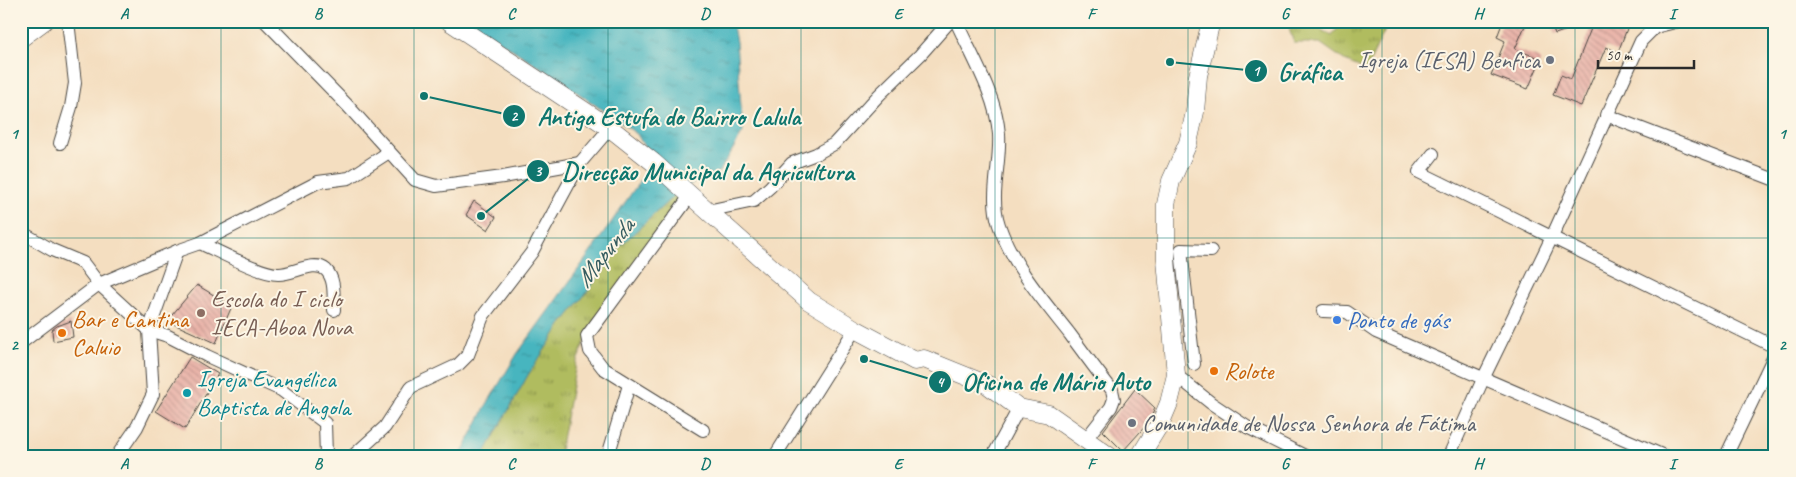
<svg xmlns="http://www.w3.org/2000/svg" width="1796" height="477" viewBox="0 0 1796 477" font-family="Caveat,sans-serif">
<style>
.grass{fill:url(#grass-tufts);stroke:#6e7444}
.water{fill:url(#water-ripples);stroke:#387075}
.building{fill:url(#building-back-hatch)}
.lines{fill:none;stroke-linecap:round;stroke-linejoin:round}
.street-casing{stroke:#494641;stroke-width:14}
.secondary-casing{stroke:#494641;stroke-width:19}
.street{stroke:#fff;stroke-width:12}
.secondary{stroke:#fff;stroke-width:18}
.grid{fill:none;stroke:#0f766e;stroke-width:1;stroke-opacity:0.55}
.worship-dot{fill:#6b7280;stroke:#fcf5e5;stroke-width:2}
.education-dot{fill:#8d6e63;stroke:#fcf5e5;stroke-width:2}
.shop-dot{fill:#3f7fe0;stroke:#fcf5e5;stroke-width:2}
.food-dot{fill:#e8710a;stroke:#fcf5e5;stroke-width:2}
.culture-dot{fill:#0f9aa8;stroke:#fcf5e5;stroke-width:2}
.labels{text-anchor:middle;stroke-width:4;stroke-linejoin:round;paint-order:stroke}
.worship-label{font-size:24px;fill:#5b616d;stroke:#fcf5e5;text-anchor:end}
.education-label{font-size:24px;fill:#785e54;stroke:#fcf5e5;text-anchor:start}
.food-label{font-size:24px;fill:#c56008;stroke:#fcf5e5;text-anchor:start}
.shop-label{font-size:24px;fill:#366cbe;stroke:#fcf5e5;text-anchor:start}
.culture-label{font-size:24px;fill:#0d838f;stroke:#fcf5e5;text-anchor:start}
.water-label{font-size:25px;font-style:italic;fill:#345b5f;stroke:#fcf5e5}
.leader{fill:none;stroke:#0f766e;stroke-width:2}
.callout-dot{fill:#0f766e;stroke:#fcf5e5;stroke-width:2}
.mark-label{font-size:15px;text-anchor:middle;font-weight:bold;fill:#fff}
.callout-label{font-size:25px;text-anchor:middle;font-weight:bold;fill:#0f766e;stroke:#fcf5e5;stroke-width:4;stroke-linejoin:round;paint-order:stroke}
.neatline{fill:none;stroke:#0f766e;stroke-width:2}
.grid-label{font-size:16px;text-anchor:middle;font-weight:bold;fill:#0f766e}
</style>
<defs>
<pattern id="grass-tufts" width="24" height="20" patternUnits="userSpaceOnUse" patternTransform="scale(1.25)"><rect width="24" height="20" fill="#b0bc5e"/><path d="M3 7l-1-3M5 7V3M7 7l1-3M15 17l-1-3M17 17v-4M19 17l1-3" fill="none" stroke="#8f994e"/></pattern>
<pattern id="water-ripples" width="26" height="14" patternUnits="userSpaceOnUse" patternTransform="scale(1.25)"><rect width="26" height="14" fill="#46b5bf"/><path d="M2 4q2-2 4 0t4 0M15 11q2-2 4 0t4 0" fill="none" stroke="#3b939b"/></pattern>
<pattern id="building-back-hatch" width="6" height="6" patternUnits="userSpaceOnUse" patternTransform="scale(1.25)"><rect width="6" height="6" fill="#e9b0a6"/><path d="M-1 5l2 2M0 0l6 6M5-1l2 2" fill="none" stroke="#bd8f87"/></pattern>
</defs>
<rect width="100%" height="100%" fill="#fcf5e5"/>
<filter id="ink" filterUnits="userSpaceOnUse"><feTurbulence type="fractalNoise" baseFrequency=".02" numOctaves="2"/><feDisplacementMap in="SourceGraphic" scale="10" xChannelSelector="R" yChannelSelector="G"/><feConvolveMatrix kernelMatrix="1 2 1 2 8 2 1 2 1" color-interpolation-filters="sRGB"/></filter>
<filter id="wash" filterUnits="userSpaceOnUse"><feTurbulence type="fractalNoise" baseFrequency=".0096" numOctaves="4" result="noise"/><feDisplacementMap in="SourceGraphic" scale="20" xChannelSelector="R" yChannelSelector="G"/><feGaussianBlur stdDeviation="1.12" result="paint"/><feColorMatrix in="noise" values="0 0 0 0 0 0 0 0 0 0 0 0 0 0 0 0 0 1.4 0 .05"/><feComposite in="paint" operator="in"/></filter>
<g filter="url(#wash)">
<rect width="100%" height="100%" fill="#f4dec0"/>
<!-- grass -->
<g class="grass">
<polygon points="1343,21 1395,21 1386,28 1366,70 1347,62 1320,43 1294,43 1289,29 1311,24 1332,36"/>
<polygon points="682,188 690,196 587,336 576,364 559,456 483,456 528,375 561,325 590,288 617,249"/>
</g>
<!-- water -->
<polygon class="water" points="475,21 732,21 736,42 743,132 720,171 682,188 617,249 590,288 561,325 528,375 483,456 460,456 487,404 517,354 590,253 653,162 637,134 552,75 473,24"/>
<g id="blocks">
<!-- building -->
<g class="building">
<polygon points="1503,21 1527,21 1515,49 1541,59 1528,89 1491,75 1505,41 1497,37"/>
<polygon points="1550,21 1588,21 1588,23 1555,34"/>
<polygon points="1594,21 1630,21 1618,52 1606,47 1581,106 1553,95 1561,75 1571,79"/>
<polygon points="474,201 496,217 488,230 466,215"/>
<polygon points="197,285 232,306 216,343 167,321"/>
<polygon points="71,321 73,337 53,341 52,330 57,326"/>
<polygon points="190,357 218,374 185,429 156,411"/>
<polygon points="1135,389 1155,408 1149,422 1123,451 1103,431"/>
</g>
</g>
</g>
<g filter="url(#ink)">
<use href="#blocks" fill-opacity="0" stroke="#494641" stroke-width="1"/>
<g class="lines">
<defs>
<g id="street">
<polyline points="265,21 347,105 415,180 436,186 503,177 580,163"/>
<path d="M 956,21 C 972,57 996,95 999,134 C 1001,164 989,196 999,225 C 1013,266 1042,299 1069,333 C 1083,352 1097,371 1112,390 L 1114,399 L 1111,407 L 1086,439"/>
<polyline points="1606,115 1775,180"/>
<polyline points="60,143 71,107 75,83 68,21"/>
<polyline points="1433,154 1419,172 1775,347"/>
<polyline points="690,196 587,336 590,351 603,368 703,430"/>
<polyline points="707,211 754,201 770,187 792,163 816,154 834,144 879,95 920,55 950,21"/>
<polyline points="21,232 52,250 83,263 99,284 149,330 168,336 207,356 281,390 325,423 326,456"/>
<path d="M 200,243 C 218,251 260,274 278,274 C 292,275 314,259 326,270 C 336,280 333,297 334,310"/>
<polyline points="1323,311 1347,312 1376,332 1664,456"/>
<polyline points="21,343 99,284 177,251 200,243 318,182 349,178 389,152"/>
<polyline points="1194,364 1181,250 1211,251"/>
<polyline points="1176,375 1211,403 1247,427 1305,456"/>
<polyline points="117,456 137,427 153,394 149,330 177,251"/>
<polyline points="353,456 385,427 411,387 458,365 468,355 483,316 532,252 580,163 610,128"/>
<polyline points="608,456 629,385"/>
<polyline points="775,456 855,329"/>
<polyline points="993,456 1019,408"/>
<polyline points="1449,456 1484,377 1552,237 1641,41 1655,27 1679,21"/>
<polyline points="1726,456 1775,354"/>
</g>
<g id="secondary">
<polyline points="449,21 610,128 653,162 809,301 855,329 915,361 924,359 988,385 1019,408 1049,414 1109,456"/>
<polyline points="21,38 44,21"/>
<polyline points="1140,456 1161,422 1169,403 1176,375 1166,259 1166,204 1171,181 1188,143 1195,112 1198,76 1211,21"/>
</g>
</defs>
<!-- street casing -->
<use href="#street" class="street-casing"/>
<!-- secondary casing -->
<use href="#secondary" class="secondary-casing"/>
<!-- street -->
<use href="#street" class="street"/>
<!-- secondary -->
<use href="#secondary" class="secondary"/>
</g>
</g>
<!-- grid -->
<path class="grid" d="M 221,21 L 221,456M 414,21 L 414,456M 608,21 L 608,456M 801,21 L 801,456M 995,21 L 995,456M 1188,21 L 1188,456M 1382,21 L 1382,456M 1575,21 L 1575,456M 21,238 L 1775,238"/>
<!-- markers -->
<g class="worship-dot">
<circle cx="1550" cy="60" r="5"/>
<circle cx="1132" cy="423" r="5"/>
</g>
<circle class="education-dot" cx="201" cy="313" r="5"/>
<circle class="shop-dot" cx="1337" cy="320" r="5"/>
<g class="food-dot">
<circle cx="62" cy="333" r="5"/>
<circle cx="1214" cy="371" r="5"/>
</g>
<circle class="culture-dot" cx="187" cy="393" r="5"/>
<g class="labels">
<!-- worship labels -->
<g class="worship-label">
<text x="1540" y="68">Igreja (IESA) Benfica</text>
<text x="1142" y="431" text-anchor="start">Comunidade de Nossa Senhora de Fátima</text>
</g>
<!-- education labels -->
<g class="education-label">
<text x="211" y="307">Escola do I ciclo<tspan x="211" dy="28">IECA-Aboa Nova</tspan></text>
</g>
<!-- food labels -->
<g class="food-label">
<text x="72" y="327">Bar e Cantina<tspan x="72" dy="28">Caluio</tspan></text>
<text x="1224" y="379">Rolote</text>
</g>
<!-- shop labels -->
<g class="shop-label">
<text x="1347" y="328">Ponto de gás</text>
</g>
<!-- culture labels -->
<g class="culture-label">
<text x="197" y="387">Igreja Evangélica<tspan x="197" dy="28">Baptista de Angola</tspan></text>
</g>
<!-- water labels -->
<g class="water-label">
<text transform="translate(604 252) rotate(-52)" y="9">Mapunda</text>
</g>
</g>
<!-- callouts -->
<path class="leader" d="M1170 62L1256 71M424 96L514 116M481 216L538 171M864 359L940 382"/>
<g class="callout-dot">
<circle cx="1170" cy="62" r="5"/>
<circle cx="424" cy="96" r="5"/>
<circle cx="481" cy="216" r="5"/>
<circle cx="864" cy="359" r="5"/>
<circle cx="1256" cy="71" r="12"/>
<circle cx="514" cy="116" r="12"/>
<circle cx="538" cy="171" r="12"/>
<circle cx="940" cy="382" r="12"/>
</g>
<g class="mark-label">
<text x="1256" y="76">1</text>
<text x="514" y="121">2</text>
<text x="538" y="176">3</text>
<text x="940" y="387">4</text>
</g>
<g class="callout-label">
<text x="1310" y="80">Gráfica</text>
<text x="669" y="125">Antiga Estufa do Bairro Lalula</text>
<text x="708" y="180">Direcção Municipal da Agricultura</text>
<text x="1056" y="390">Oficina de Mário Auto</text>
</g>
<!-- margin -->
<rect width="1796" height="477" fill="none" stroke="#fcf5e5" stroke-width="55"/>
<!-- scale -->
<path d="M1598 60v8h96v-8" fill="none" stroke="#2b2b2b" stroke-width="2.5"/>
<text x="1606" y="60" font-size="15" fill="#2b2b2b" stroke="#fcf5e5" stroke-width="4" paint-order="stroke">50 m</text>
<rect x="28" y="28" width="1740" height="422" class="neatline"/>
<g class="grid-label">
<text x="124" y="19">A</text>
<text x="318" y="19">B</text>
<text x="511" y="19">C</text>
<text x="705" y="19">D</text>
<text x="898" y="19">E</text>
<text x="1091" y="19">F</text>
<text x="1285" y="19">G</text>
<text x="1478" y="19">H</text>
<text x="1672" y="19">I</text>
<text x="14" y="139">1</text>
<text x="1782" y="139">1</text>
<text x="14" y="350">2</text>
<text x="1782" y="350">2</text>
<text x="124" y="469">A</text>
<text x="318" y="469">B</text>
<text x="511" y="469">C</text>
<text x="705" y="469">D</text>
<text x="898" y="469">E</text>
<text x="1091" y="469">F</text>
<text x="1285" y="469">G</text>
<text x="1478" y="469">H</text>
<text x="1672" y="469">I</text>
</g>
</svg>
